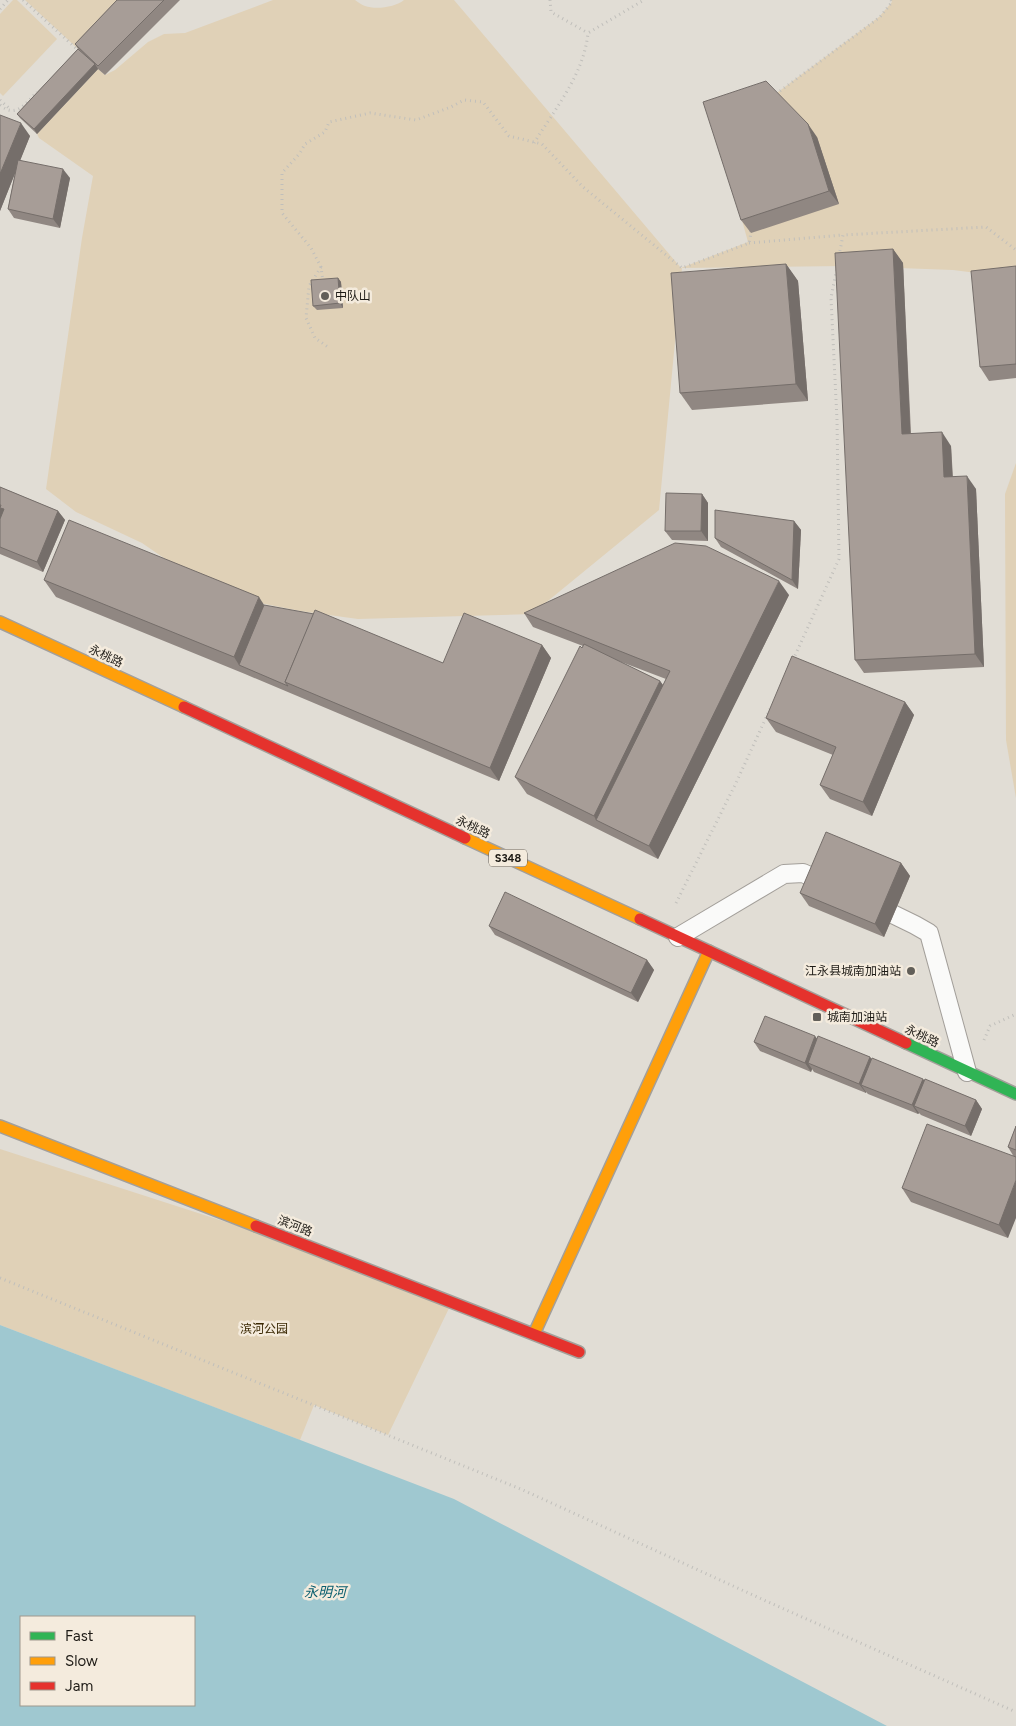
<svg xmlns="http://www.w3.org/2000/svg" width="1016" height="1726" viewBox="0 0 1016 1726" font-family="Figtree,'Noto Sans SC',sans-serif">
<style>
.green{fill:#e0d1b7}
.water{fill:#9fc8d0;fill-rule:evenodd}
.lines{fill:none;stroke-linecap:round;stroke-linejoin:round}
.lane-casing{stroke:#a39f9a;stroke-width:20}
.fast-casing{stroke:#a39f9a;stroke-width:14}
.slow-casing{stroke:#a39f9a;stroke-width:14}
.jam-casing{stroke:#a39f9a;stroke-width:14}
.path{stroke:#c0bfbb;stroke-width:3;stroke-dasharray:1 4;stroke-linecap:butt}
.lane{stroke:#fafaf9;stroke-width:18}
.fast{stroke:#30b455;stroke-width:11}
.slow{stroke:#ff9f0a;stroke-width:11}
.jam{stroke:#e5322d;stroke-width:11}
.wall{fill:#908782;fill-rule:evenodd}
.shaded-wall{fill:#756e6a}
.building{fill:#a79d97;stroke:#756e6a}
.poi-dot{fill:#625f59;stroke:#f4ebdd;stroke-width:2}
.labels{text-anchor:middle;stroke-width:5;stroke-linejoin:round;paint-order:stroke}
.shield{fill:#f4ebdd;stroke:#5e5952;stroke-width:1}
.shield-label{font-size:11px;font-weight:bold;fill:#1e1b16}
.poi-label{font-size:12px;fill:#1e1b16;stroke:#f4ebdd;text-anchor:start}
.street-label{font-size:12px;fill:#1e1b16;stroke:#f4ebdd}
.park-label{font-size:12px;fill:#3a2803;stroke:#f4ebdd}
.water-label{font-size:14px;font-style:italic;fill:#095e6e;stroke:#f4ebdd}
</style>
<rect width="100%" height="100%" fill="#e1ddd5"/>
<!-- green -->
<g class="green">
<polygon points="13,0 17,0 57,39 3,96 0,93 0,14"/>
<polygon points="25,0 122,0 77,48"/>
<path d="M 273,0 L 355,0 C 358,2 362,5 365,6 C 376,10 396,7 404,0 L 454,0 L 681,268 L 748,242 L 713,115 L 774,95 L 879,17 L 892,2 L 891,0 L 1016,0 L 1016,278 L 953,270 L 845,266 L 682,268 L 659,510 L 532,614 L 358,619 L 300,611 L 255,602 L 199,582 L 142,543 L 76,512 L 46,489 L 82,238 L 93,176 L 39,138 L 37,134 L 98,69 L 105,75 L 115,70 L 148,42 L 164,34 L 185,33 Z"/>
<polygon points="1016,463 1016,798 1006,740 1005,494"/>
<polygon points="0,1149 343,1260 452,1302 388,1435 314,1405 300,1440 0,1325"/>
</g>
<!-- water -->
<path class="water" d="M 0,1325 L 454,1499 L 887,1726 L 0,1726 ZM 21,1617 L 194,1617 L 194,1705 L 21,1705 Z"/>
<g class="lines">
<defs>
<g id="lane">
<polyline points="874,905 915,925 929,933 967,1072"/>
<polyline points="678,937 784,874 803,873 827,884"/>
</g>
<polyline id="fast" points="906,1043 1016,1094"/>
<g id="slow">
<polyline points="0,622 184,707"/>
<polyline points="465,838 640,919"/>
<polyline points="0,1126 256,1226"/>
<polyline points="534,1334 709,951"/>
</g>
<g id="jam">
<polyline points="184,707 465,838"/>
<polyline points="640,919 906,1043"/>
<polyline points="256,1226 579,1352"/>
</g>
</defs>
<!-- lane casing -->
<use href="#lane" class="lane-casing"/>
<!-- fast casing -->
<use href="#fast" class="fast-casing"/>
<!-- slow casing -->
<use href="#slow" class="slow-casing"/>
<!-- jam casing -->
<use href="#jam" class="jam-casing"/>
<!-- path -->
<g class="path">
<polyline points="23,0 79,51"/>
<polyline points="550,0 551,12 588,33"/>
<polyline points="0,9 8,0"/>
<polyline points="776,94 880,17 892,2 891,0"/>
<polyline points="0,100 11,110"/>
<path d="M 0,105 C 16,119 26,103 37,92"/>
<path d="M 534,143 C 555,109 584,74 588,33 L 644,0"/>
<polyline points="749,243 843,235"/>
<polyline points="839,256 843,235 986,227 1016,250"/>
<polyline points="321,267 309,286 306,318 315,338 328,347"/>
<polyline points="323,282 321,267 311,248 282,213 282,173 300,153 305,144 325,132 329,122 370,113 416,120 451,107 464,100 483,102 509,136 542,144 583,187 682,268 749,243 751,233 750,229"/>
<polyline points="793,660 839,559 837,420 831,298 837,267"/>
<polyline points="676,903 736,783 770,709"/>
<polyline points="984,1040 990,1026 1016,1014"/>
<polyline points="0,1278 523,1490 766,1601 1016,1712"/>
</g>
<!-- lane -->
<use href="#lane" class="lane"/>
<!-- fast -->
<use href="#fast" class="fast"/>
<!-- slow -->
<use href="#slow" class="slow"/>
<!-- jam -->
<use href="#jam" class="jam"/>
</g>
<!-- wall -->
<g class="wall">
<polygon points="117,0 180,0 105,75 98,69 37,134 20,118 17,114 78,49 75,44"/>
<polygon points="0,115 30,136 20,160 70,178 60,228 14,218 8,209 15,173 0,211"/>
<polygon points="817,137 839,204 751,233 741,220"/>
<polygon points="893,249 903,263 911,433 951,446 953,477 976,489 984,667 864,673 855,660"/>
<polygon points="786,264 798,281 808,401 692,410 680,393"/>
<polygon points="1016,266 1016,378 989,381 980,367"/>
<polygon points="338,278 341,282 343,308 317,310 313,306"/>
<polygon points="0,487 58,511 65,520 43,572 0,554"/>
<polygon points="702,494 708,503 708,541 672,540 665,531"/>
<polygon points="794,521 801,530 798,589 721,547 715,538"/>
<polygon points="44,580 264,605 443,663 542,645 551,658 499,781 245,674 56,597"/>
<path d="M 789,595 L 658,859 L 527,794 L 515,777 L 583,646 L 533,627 L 524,613 ZM 616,660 L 666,679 L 663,685 L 660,681 Z"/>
<polygon points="905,702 914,715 872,816 830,799 820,785 833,755 776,732 766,718"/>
<polygon points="901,863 910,876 884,937 809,906 800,893"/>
<polygon points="489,926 647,960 654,970 638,1002 495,935"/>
<polygon points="817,1039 870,1057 872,1060 976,1100 982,1109 971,1136 921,1115 919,1113 918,1114 868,1094 866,1092 866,1093 814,1072 812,1069 811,1072 760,1051 754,1042"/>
<polygon points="1016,1126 1016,1157 1014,1157 1008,1147"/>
<polygon points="1016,1157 1008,1238 911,1202 902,1188"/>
</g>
<!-- shaded-wall -->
<g class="shaded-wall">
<polygon points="95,64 98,69 37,134 34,129"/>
<polygon points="21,123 30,136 0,211 0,174"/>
<polygon points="808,124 817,137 839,204 829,191"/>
<polygon points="63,169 70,178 60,228 53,219"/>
<polygon points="893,249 903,263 911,447 902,434"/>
<polygon points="786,264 798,281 808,401 796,384"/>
<polygon points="338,278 341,282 343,308 340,303"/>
<polygon points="942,432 951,446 953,490 944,477"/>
<polygon points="967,476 976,489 984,667 975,654"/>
<polygon points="702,494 708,503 708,541 701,531"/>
<polygon points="1,505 10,518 0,544 0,508"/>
<polygon points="58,511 65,520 43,572 37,562"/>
<polygon points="794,521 801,530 798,589 792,580"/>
<polygon points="779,581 789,595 658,859 649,846"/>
<polygon points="259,597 270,614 239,665 234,657"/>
<polygon points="542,645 551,658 499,781 490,768"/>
<polygon points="660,681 672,698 596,820 594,816"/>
<polygon points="905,702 914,715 872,816 863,802"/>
<polygon points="901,863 910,876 884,937 875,924"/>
<polygon points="647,960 654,970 638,1002 631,993"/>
<polygon points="815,1036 822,1045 808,1063 812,1069 811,1072 805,1063"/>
<polygon points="870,1057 876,1066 861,1085 866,1092 866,1093 859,1084"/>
<polygon points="923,1079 930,1088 914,1106 919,1113 918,1114 912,1105"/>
<polygon points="976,1100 982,1109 971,1136 965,1126"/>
<polygon points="1016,1180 1016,1218 1008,1238 999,1225"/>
</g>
<!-- building -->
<g class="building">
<polygon points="117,0 164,0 98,66 75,44"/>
<polygon points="78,49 95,64 34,129 17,114"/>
<polygon points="766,81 808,124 829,191 741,220 703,102"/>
<polygon points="0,115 21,123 0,174"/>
<polygon points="18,160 63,169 53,219 8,209"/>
<polygon points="893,249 902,434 942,432 944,477 967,476 975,654 855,660 835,253"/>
<polygon points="786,264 796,384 680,393 671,273"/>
<polygon points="1016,266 1016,364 980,367 971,271"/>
<polygon points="338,278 340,303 313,306 311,280"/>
<polygon points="0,487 58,511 37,562 0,547 0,519 4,509 0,508 1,505 0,505"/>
<polygon points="666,493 702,494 701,531 665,531"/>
<polygon points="715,510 794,521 792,580 715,538"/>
<polygon points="69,520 259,597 234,657 44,580"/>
<polygon points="675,543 706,546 779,581 649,846 596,820 670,671 524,613"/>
<polygon points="264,605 314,614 285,682 288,686 239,665"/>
<polygon points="315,610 443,663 464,613 542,645 490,768 285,682"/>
<polygon points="584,644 660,681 594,816 515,777 580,646 582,648"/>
<polygon points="792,656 905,702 863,802 820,785 836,747 766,718"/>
<polygon points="826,832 901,863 875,924 800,893"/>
<polygon points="505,892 647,960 631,993 489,926"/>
<polygon points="765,1016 815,1036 805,1063 754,1042"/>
<polygon points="818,1036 870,1057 859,1084 808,1063"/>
<polygon points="872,1058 923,1079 912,1105 861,1085"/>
<polygon points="925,1079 976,1100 965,1126 914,1106"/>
<polygon points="927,1124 1016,1157 1016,1180 999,1225 902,1188"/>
<polygon points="1016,1126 1016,1150 1008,1147"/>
</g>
<!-- markers -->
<g class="poi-dot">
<circle cx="325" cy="296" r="5"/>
<circle cx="911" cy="971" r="5"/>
<rect x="812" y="1012" width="10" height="10" rx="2.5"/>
</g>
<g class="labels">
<!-- shield labels -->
<rect class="shield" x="489" y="849.5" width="38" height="17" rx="4"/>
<g class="shield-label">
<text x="508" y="862">S348</text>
</g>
<!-- poi labels -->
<g class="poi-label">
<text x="335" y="300">中队山</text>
<text x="901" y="975" text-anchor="end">江永县城南加油站</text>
<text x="827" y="1021">城南加油站</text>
</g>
<!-- street labels -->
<g class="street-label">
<text transform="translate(106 656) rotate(25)" y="4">永桃路</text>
<text transform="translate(473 827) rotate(25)" y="4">永桃路</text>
<text transform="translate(922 1036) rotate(25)" y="4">永桃路</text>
<text transform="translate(295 1226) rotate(21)" y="4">滨河路</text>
</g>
<!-- park labels -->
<g class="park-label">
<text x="264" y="1333">滨河公园</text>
</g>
<!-- water labels -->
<g class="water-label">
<text x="325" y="1597">永明河</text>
</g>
</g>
<!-- legend -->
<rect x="20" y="1616" width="175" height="90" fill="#f4ebdd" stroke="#9e988d"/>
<rect x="30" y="1632" width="25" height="8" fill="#30b455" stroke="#9e988d"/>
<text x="65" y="1641" font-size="15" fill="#1e1b16">Fast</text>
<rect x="30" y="1657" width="25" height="8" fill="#ff9f0a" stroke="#9e988d"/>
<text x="65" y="1666" font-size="15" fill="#1e1b16">Slow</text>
<rect x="30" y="1682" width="25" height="8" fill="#e5322d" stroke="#9e988d"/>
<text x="65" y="1691" font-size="15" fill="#1e1b16">Jam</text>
</svg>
